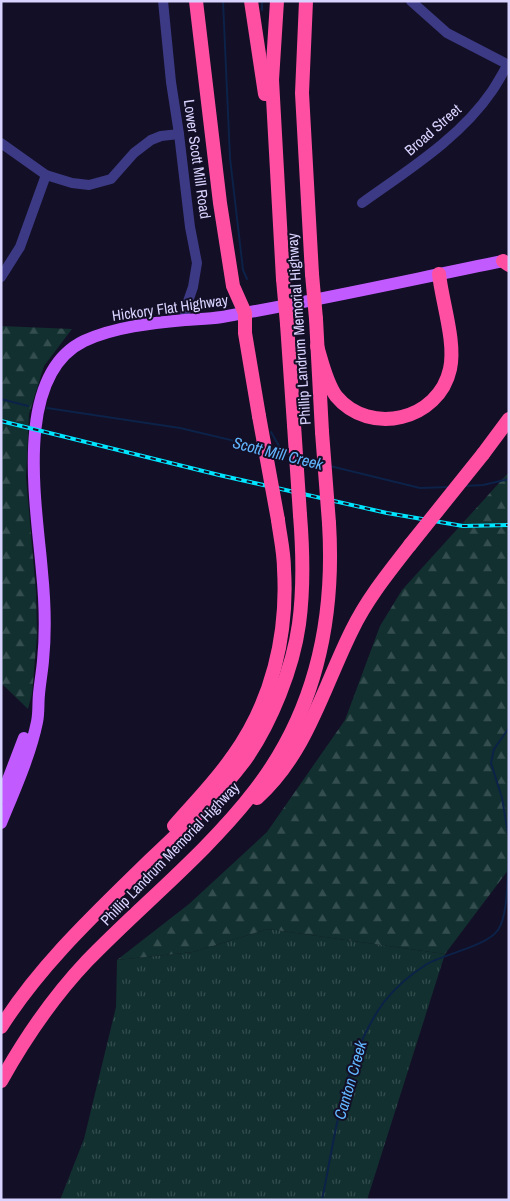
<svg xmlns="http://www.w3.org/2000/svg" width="510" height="1201" viewBox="0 0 510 1201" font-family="'Archivo Narrow',sans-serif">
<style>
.grass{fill:url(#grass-tufts)}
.forest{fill:url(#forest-firs)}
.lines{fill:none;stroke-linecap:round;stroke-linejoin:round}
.stream{stroke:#0c2248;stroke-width:2}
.minor{stroke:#3d3a85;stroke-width:10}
.major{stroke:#c25bff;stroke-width:12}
.highway{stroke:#ff4fa3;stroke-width:14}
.rail-casing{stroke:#00e5ff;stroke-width:4}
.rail{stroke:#130f26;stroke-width:2;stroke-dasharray:5.5;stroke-linecap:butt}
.highway-bridge{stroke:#ff4fa3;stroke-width:14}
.labels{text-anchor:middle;stroke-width:4;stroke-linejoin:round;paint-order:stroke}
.street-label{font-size:15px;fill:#d9d4ff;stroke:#130f26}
.water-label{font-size:16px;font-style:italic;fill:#62b6ff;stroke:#130f26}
</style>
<defs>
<pattern id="grass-tufts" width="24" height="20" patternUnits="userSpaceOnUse" patternTransform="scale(1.25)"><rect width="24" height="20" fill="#12302f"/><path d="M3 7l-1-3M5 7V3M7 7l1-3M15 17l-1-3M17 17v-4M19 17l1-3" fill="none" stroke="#344d4e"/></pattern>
<pattern id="forest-firs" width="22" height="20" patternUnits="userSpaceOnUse" patternTransform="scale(1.25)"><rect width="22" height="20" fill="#12302f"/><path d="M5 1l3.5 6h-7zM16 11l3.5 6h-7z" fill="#344d4e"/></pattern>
</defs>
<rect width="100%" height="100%" fill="#130f26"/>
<!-- grass -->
<polygon class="grass" points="268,929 445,954 367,1200 60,1200 84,1139 116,1007 117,960 193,952"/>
<!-- forest -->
<g class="forest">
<polygon points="1,326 72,329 44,366 29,414 26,477 36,592 37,636 32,694 28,709 1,683"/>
<polygon points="509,472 509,869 445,954 268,929 193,952 117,960 189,904 267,832 345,720 380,626 402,590"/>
</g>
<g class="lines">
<!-- stream -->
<g class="stream">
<polyline points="223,1 230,158 243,270 247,279"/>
<polyline points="262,1 262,10"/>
<polyline points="1,399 28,406"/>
<polyline points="47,408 180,428 260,447"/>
<polyline points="271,432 283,453"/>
<polyline points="272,450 291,455"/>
<polyline points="303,458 318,462"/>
<polyline points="330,466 420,488 450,487"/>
<polyline points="464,486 483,485 509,479"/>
<polyline points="509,728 494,749 491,763 502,798 509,839"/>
<path d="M 322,1200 C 336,1133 343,1058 384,1002 C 395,988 411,974 427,964 C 444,954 487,946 498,930 C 509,914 507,871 509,851"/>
</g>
<!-- minor -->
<g class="minor">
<polyline points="163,1 171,82 179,134 190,227 197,263 193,287 185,310 186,320"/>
<polyline points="411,1 447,33 509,65"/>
<polyline points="1,143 46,175 72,183 89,185 111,179 134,153 151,140 161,136 179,134"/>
<path d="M 362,203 C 408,170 460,138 492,91 C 498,82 503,73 508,64"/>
<polyline points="1,277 20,247 46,175"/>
</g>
<!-- major -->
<g class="major">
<polyline points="1,798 24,738"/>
<path d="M 1,823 C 14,791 30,756 37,722 C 39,713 38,703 39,694 C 40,683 42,672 43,661 C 46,631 45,602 42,572 C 37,508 12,376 84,341 C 114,327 152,323 185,320 C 197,319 209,319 222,317 C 316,301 409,280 503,261"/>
</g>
<!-- highway -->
<g class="highway">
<polyline points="196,1 220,203 233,286 245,313 245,333 259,416"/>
<polyline points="251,1 265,94"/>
<polyline points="277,1 272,80 283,279"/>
<polyline points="306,1 302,93 312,274"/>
<polyline points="503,261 509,265"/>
<polyline points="316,319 322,432"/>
<polyline points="287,324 294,425"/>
<path d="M 317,346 C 322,362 326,382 336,396 C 370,437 439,420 450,369 C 456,342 442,302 439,274"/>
<polyline points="483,454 509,419"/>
<path d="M 257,798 C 307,753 323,688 352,630 C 367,599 389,572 410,545"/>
<path d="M 174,826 C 194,803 216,781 233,756 C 272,702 288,635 284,569 C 284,552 280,536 278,520"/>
<path d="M 1,1027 C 41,964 96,913 149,861 C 183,829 217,797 245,760 C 271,723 293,668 299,624 C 304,587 303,552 300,515"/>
<path d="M 1,1081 C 25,1038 53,997 87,961 C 142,904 207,853 256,789 C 315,712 335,619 329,523"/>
</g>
<defs>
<polyline id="rail" points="1,421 219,475 387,513 463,526 509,525"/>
</defs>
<!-- rail casing -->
<use href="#rail" class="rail-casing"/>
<!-- rail -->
<use href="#rail" class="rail"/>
<!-- highway-bridge -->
<g class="highway-bridge">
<polyline points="312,274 316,319"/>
<polyline points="283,279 287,324"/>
<polyline points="259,416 278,520"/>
<polyline points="294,425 300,515"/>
<polyline points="322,432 329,523"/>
<polyline points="410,545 483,454"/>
</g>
</g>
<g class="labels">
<!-- street labels -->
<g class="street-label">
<text transform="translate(433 130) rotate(-41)" y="5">Broad Street</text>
<text transform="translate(197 159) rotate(82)" y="5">Lower Scott Mill Road</text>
<text transform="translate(170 308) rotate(-8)" y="5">Hickory Flat Highway</text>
<text transform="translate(299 329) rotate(-94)" y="5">Phillip Landrum Memorial Highway</text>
<text transform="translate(170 854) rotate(-46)" y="5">Phillip Landrum Memorial Highway</text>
</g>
<!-- water labels -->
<g class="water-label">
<text transform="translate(278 453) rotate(14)" y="6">Scott Mill Creek</text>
<text transform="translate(350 1080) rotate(-74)" y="6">Canton Creek</text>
</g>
</g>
<!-- border -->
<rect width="510" height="1201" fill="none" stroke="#d9d4ff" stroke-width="5"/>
</svg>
